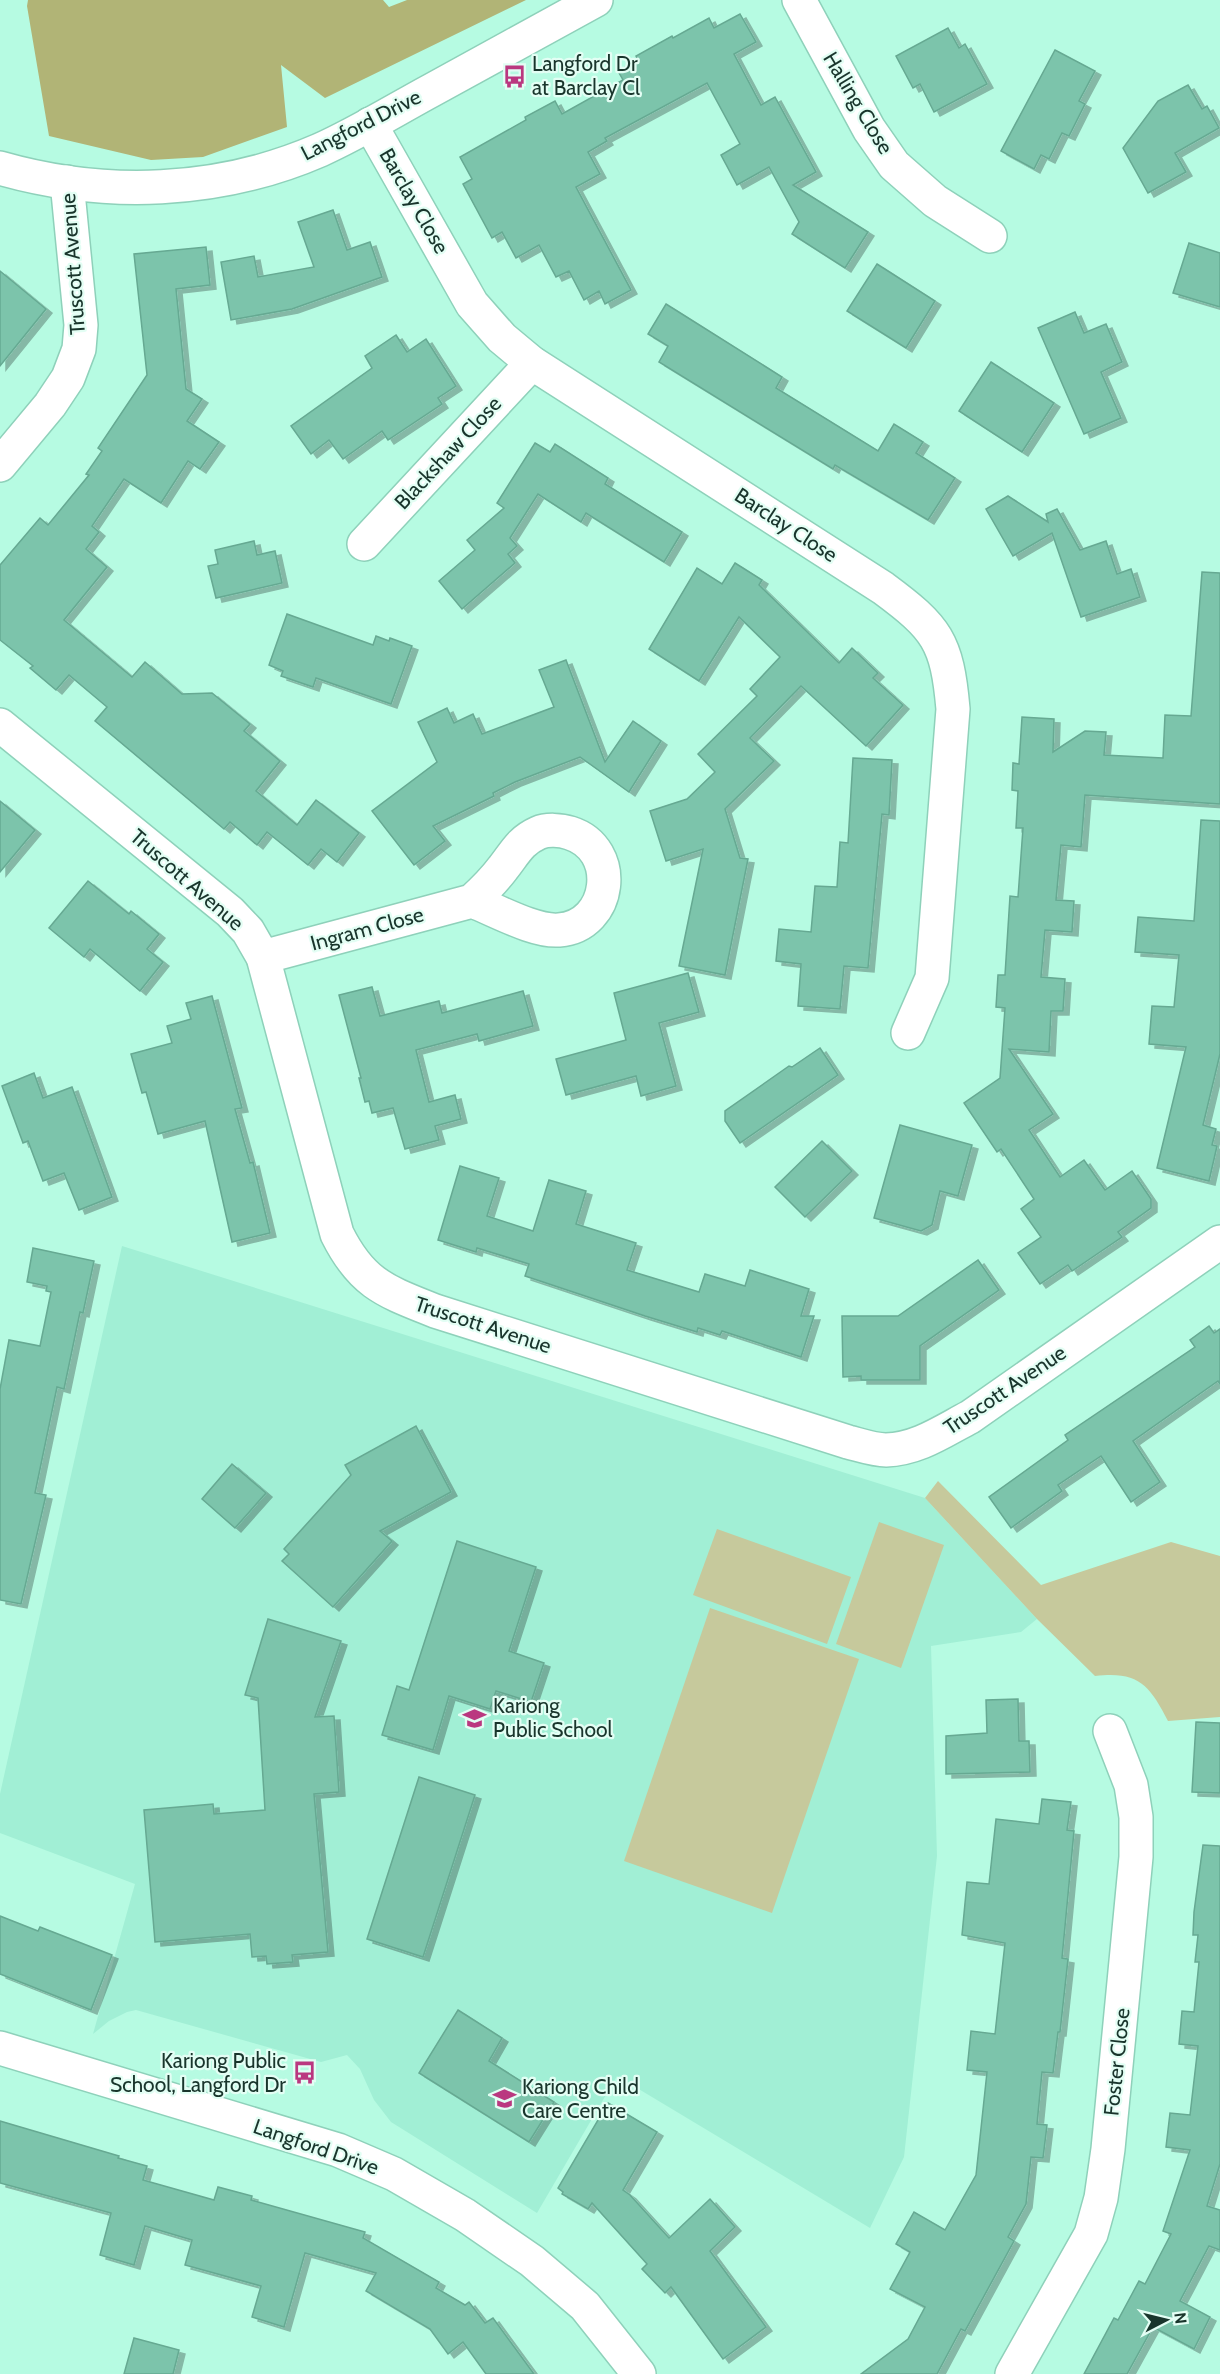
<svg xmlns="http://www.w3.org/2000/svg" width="1220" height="2374" viewBox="0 0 1220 2374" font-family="Cabin,sans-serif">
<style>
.built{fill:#a1efd5}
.green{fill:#c6c99c}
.forest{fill:#b1b476}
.building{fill:#7bc4ab;stroke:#66a992;stroke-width:1.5;filter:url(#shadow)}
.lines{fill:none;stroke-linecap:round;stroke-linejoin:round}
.minor-casing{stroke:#8ed1ba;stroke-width:36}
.minor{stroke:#fff;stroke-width:33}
.labels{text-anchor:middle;stroke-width:4.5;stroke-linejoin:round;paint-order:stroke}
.poi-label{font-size:21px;fill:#19352c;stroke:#e3fef4;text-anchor:start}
.street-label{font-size:21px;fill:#19352c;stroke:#e3fef4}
</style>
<defs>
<filter id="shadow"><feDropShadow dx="6" dy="4" stdDeviation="0" flood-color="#0004"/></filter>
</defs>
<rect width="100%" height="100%" fill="#b6fbe2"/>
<!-- built -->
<polygon class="built" points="122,1246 925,1498 1037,1619 1021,1632 931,1646 937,1856 904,2157 870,2228 617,2076 537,2213 391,2122 374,2100 360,2069 347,2055 321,2062 136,2010 127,2012 109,2021 93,2034 135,1884 0,1833 0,1794"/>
<!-- green -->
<g class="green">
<path d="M 938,1481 L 1041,1585 L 1171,1542 L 1220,1556 L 1220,1717 L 1168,1721 C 1149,1684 1138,1671 1095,1676 L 1037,1619 L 925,1498 Z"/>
<polygon points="879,1522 944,1545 901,1668 836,1644"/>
<polygon points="717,1529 851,1577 827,1644 693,1595"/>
<polygon points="710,1608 859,1659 772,1913 624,1861"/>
</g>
<!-- forest -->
<polygon class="forest" points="28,0 383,0 389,7 407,0 526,0 325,98 281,65 287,127 203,157 151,160 49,136 27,6"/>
<!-- building -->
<g class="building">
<polygon points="740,14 756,42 734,54 761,105 775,97 816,172 793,185 868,232 845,268 792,234 799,222 769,167 737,185 721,155 740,144 707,83 605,138 607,141 588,152 600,174 576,187 631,290 605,304 599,291 584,300 569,271 556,277 539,245 516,258 502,232 492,238 463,184 472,179 460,157 526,120 525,117 555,101 562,114 623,80 618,71 638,60 636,56 672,36 673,38 709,18 714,28"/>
<polygon points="948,28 959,48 965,44 987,84 934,112 920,84 913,88 896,56"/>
<polygon points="1055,50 1095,71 1079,101 1085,104 1069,136 1062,133 1049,159 1041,155 1034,169 1001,151"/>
<polygon points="1188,85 1202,109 1207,106 1219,128 1175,153 1186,172 1148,193 1123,148 1158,101"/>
<polygon points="333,210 347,250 370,242 382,277 292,309 231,320 221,262 254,256 258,277 314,267 298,222"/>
<polygon points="1189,243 1220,253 1220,307 1173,293"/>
<polygon points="206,247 210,285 176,289 186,389 202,399 187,421 219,442 200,469 188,461 161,503 124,479 92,526 99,532 86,549 107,567 64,620 132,677 145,662 182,694 212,693 250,724 244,731 280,761 256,791 297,825 316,800 359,833 337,862 321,849 308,865 267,832 257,845 230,822 224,829 95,721 107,707 69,675 56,690 30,668 33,666 0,640 0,565 40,518 48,525 89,475 86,474 102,451 98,448 147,375 134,254"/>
<polygon points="877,264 935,301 906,348 847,311"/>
<polygon points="0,271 46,309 0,366"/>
<polygon points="666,304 782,377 776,388 878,451 894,424 923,442 916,453 955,478 928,520 835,465 833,469 659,362 668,346 648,334"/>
<polygon points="1075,312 1084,333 1106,324 1122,362 1101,372 1121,418 1084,434 1038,328"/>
<polygon points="396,335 407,352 426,339 456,386 438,398 442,404 388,440 382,431 343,459 329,440 311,454 291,426 372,368 365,356"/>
<polygon points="991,362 1054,403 1022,452 959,411"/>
<polygon points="535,443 550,452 555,444 608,478 605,484 682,532 664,562 586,513 581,522 538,494 510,538 517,546 508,554 515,563 462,609 439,581 475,550 467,540 504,508 497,503"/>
<polygon points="1008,496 1048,522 1046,514 1057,509 1080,550 1106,541 1117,574 1131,569 1140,597 1081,617 1052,533 1013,556 986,509"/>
<polygon points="254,541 257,555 275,551 282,583 216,598 208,566 218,564 215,550"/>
<polygon points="735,563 762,580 759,585 839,663 852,648 878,673 873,678 903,705 866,746 801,686 750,738 774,761 725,809 740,858 748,859 725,975 679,966 703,849 666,861 650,811 687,799 715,772 698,754 757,696 750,689 780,657 739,617 699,681 649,649 697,568 722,584"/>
<polygon points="1202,572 1220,573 1220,804 1085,795 1081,847 1061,845 1056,900 1074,901 1072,932 1045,930 1041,977 1065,979 1063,1011 1051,1011 1049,1052 1009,1049 1053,1114 1029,1130 1060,1177 1084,1160 1105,1190 1132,1171 1151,1199 1151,1208 1118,1232 1122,1237 1100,1252 1072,1271 1068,1265 1040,1284 1018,1253 1041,1237 1021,1209 1034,1199 1001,1149 997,1152 964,1103 1000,1078 1005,1008 996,1007 998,975 1005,975 1010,896 1018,897 1023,828 1016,828 1018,791 1012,790 1013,763 1019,764 1022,717 1054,719 1053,752 1085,731 1106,732 1104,755 1163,758 1165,715 1191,716"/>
<polygon points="287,614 373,645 376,636 389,641 390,638 412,646 391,704 316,678 313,687 281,676 283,671 269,665"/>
<polygon points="566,660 605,762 633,721 661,741 629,792 580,757 515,782 493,793 494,796 433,826 445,841 414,865 372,811 437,762 418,722 447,708 454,723 473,714 482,734 554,707 539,670"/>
<polygon points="853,758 892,760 889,815 882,814 868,968 844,966 840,1009 798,1006 801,964 776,961 779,929 811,932 815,886 837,887 840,842 848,843"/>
<polygon points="0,801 35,830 0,872"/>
<polygon points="1201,820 1220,821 1220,1054 1203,1125 1216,1129 1212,1145 1217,1146 1209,1181 1157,1168 1186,1047 1149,1044 1152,1006 1174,1007 1179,955 1135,952 1138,917 1194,921"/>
<polygon points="88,881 129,914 131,911 159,934 147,949 163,962 140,991 90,949 84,957 49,928"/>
<polygon points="688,973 699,1012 659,1023 676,1086 641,1096 636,1076 566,1095 556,1059 626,1040 614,993"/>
<polygon points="372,987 380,1016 439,1001 442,1013 523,991 533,1026 479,1041 477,1034 416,1050 429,1102 455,1095 461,1119 435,1126 439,1140 405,1149 393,1108 372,1113 369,1101 365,1102 359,1078 361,1078 339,995"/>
<polygon points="212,996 242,1108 235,1109 250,1163 253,1162 270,1233 232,1242 205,1121 158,1134 146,1092 142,1093 131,1054 172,1043 167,1026 191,1019 186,1003"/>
<polygon points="820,1048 838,1075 740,1143 725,1121 725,1111 789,1066 792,1067"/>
<polygon points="34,1073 43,1098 72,1087 112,1197 79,1210 64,1173 43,1181 28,1141 23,1143 2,1086"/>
<polygon points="900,1125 972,1145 958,1196 940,1191 932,1225 921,1231 874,1218"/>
<polygon points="822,1141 852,1171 805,1217 775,1187"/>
<polygon points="460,1166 499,1178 487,1216 533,1231 549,1180 586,1191 576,1224 636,1243 627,1270 699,1292 705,1274 745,1286 750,1270 809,1289 801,1316 814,1316 801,1357 722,1331 720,1335 698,1328 697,1332 645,1316 525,1276 529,1264 477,1248 476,1252 438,1240"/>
<polygon points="33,1248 94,1261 83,1313 80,1312 64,1389 57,1387 35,1493 46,1495 21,1604 0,1600 0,1389 9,1340 40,1346 51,1292 46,1291 47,1286 27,1282"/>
<polygon points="978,1260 999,1290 920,1346 920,1380 861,1380 861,1376 843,1377 842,1316 898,1316"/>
<polygon points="1209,1326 1214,1333 1220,1329 1220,1384 1218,1381 1133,1441 1160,1482 1131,1502 1101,1456 1058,1485 1062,1491 1011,1528 989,1497 1068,1440 1065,1435 1195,1347 1190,1340"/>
<polygon points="416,1426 451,1492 380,1531 392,1541 333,1607 282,1561 289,1554 284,1549 351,1475 345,1465"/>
<polygon points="232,1464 266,1493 235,1528 202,1499"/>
<polygon points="457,1541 536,1567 509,1651 544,1663 531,1702 496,1691 490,1709 449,1696 433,1750 382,1735 397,1686 409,1690"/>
<polygon points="268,1619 341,1641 315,1717 334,1716 339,1792 314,1794 328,1952 292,1955 293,1962 267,1964 266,1956 252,1957 250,1934 155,1942 144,1810 213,1804 214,1814 265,1810 258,1698 245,1695"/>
<polygon points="1018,1699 1019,1741 1029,1741 1030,1772 946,1774 946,1736 987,1733 986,1700"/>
<polygon points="1196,1722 1220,1723 1220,1793 1192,1792"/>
<polygon points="419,1777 475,1795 423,1957 367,1939"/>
<polygon points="1042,1799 1071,1802 1067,1830 1074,1831 1062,1958 1068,1959 1060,2032 1058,2032 1053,2073 1042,2072 1037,2124 1047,2125 1043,2158 1031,2157 1026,2204 1008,2237 1014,2241 965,2331 961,2329 937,2374 861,2374 908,2339 925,2307 890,2289 910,2252 896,2244 914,2212 945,2230 976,2175 987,2072 967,2070 971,2031 995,2034 1005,1943 962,1935 967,1882 989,1884 996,1819 1039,1824"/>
<polygon points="1203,1845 1220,1846 1220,2164 1207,2206 1220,2210 1220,2250 1209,2246 1180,2301 1210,2317 1194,2349 1153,2327 1127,2374 1084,2374 1114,2318 1118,2320 1139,2281 1145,2284 1171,2234 1163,2231 1190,2150 1166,2147 1170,2113 1190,2115 1198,2046 1179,2044 1182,2011 1194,2012 1199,1962 1195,1962 1198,1935 1193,1935 1194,1912"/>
<polygon points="0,1916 38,1931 40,1927 112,1955 91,2010 0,1974"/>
<polygon points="458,2010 502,2038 489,2061 554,2102 529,2142 419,2073"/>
<polygon points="608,2103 657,2132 623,2190 630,2195 669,2238 710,2199 735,2227 710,2251 766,2327 723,2359 671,2287 665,2293 642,2269 647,2264 592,2203 588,2209 562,2194 563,2192 558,2188"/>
<polygon points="0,2121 119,2156 118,2158 147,2166 143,2180 214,2200 218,2187 252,2196 251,2200 365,2232 363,2238 439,2282 436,2288 465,2305 469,2302 485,2323 493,2318 534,2374 486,2374 463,2342 448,2354 430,2329 366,2291 376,2273 305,2253 284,2327 252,2317 261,2286 185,2265 192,2240 145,2226 134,2265 100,2255 111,2213 0,2183"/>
<polygon points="134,2338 179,2350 173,2374 124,2374"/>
</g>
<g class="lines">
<defs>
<g id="minor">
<polyline points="799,0 869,129 894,165 935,201 990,236"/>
<path d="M 370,124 L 472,304 L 502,338 L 532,363 L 883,588 C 937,628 947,641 953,709 L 932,978 L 908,1033"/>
<path d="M 0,168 C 105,198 219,194 320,150 C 358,133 395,110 432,90 C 487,60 541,30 596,0"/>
<polyline points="0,465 50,405 68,378 79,349 81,325 67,182"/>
<polyline points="364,544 532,363"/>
<path d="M 0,725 L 230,912 L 248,931 L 263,957 L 337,1234 C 362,1284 385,1291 435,1311 L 848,1442 C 860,1445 874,1450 886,1450 C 918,1449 943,1431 970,1417 L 1220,1242"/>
<path d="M 263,957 L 472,901 C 483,891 494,880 503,868 C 515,853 520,841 538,833 C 547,829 561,830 570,833 C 621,849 612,926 559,930 C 534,932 496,910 472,901"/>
<polyline points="0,2048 338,2150 394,2174 465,2215 532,2261 585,2306 639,2374"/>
<polyline points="1012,2374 1091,2234 1101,2198 1108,2149 1136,1857 1136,1817 1131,1785 1110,1731"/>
</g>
</defs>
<!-- minor casing -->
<use href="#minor" class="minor-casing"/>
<!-- minor -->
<use href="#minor" class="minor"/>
</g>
<!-- icons -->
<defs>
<symbol id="bus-bare" viewBox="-9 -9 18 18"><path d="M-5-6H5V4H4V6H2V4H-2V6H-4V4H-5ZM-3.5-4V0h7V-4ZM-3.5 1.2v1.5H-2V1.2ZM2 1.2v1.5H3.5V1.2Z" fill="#ba3880" stroke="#e3fef4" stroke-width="2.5" paint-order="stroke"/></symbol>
<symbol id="school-bare" viewBox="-9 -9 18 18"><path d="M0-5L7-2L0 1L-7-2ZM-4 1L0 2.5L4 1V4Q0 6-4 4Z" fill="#ba3880" stroke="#e3fef4" stroke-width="2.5" paint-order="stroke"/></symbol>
</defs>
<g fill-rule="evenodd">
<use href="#bus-bare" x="498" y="60" width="33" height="33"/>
<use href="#school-bare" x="458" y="1702" width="33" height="33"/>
<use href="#bus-bare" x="288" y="2056" width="33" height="33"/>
<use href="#school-bare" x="488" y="2082" width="33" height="33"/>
</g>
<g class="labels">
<!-- poi labels -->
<g class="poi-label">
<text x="532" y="71">Langford Dr<tspan x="532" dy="24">at Barclay Cl</tspan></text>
<text x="493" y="1713">Kariong<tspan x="493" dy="24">Public School</tspan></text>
<text x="286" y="2068" text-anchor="end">Kariong Public<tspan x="286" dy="24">School, Langford Dr</tspan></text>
<text x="522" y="2094">Kariong Child<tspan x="522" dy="24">Care Centre</tspan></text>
</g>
<!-- street labels -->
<g class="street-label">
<text transform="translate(858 103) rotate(59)" y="7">Halling Close</text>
<text transform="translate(361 125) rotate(-27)" y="7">Langford Drive</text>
<text transform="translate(414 201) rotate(60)" y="7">Barclay Close</text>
<text transform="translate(73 264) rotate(-94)" y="7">Truscott Avenue</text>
<text transform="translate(448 453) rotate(-47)" y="7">Blackshaw Close</text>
<text transform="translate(786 525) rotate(33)" y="7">Barclay Close</text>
<text transform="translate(187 880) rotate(41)" y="7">Truscott Avenue</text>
<text transform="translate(367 929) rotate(-15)" y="7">Ingram Close</text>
<text transform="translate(483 1325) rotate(18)" y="7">Truscott Avenue</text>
<text transform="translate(1005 1390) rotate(-34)" y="7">Truscott Avenue</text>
<text transform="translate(1117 2062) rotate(-84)" y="7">Foster Close</text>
<text transform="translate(316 2147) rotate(19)" y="7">Langford Drive</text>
</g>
</g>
<!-- north arrow -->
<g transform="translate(1166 2320) rotate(83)" stroke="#e3fef4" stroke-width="4.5" paint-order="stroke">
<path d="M0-4.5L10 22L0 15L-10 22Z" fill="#19352c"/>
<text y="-9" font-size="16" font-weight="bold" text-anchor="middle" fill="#19352c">N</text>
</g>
</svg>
